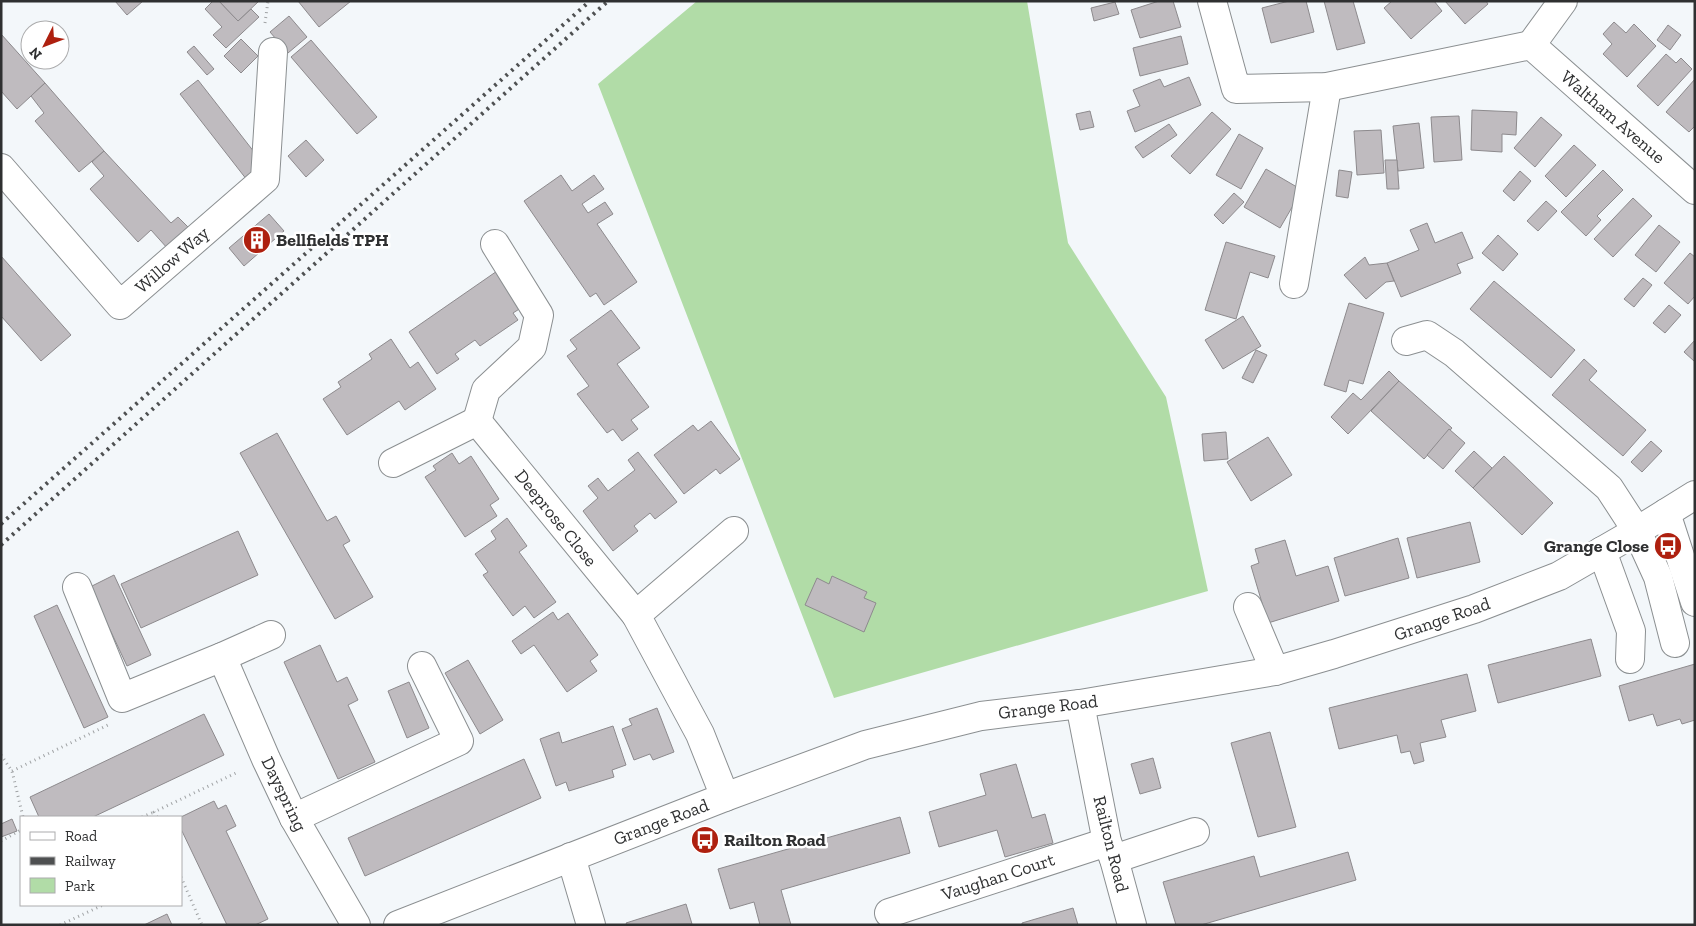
<svg xmlns="http://www.w3.org/2000/svg" width="1696" height="926" viewBox="0 0 1696 926" font-family="'Zilla Slab',serif">
<style>
.green{fill:#b1dca7}
.building{fill:#bfbbbf;stroke:#8d8a8d}
.lines{fill:none;stroke-linecap:round;stroke-linejoin:round}
.minor-casing{stroke:#8b8f91;stroke-width:30}
.path{stroke:#a0a3a5;stroke-width:3;stroke-dasharray:1 4;stroke-linecap:butt}
.minor{stroke:#fff;stroke-width:28}
.rail{stroke:#4e5051;stroke-width:4;stroke-dasharray:2.5 5;stroke-linecap:butt}
.labels{text-anchor:middle;stroke-width:5;stroke-linejoin:round;paint-order:stroke}
.street-label{font-size:18px;fill:#2f3031;stroke:#fff}
.poi-label{font-size:18px;font-weight:bold;fill:#2f3031;stroke:#fff;text-anchor:start}
</style>
<rect width="100%" height="100%" fill="#f3f7fa"/>
<!-- green -->
<polygon class="green" points="697,1 1027,1 1068,243 1166,397 1208,591 834,698 598,84"/>
<!-- building -->
<g class="building">
<polygon points="115,1 143,1 127,15"/>
<polygon points="213,1 219,1 238,21 251,9 259,17 226,48 213,35 222,27 205,9"/>
<polygon points="219,1 259,1 238,21"/>
<polygon points="298,1 351,1 319,27"/>
<polygon points="1159,1 1173,1 1181,27 1140,38 1131,10"/>
<polygon points="1289,1 1306,1 1314,32 1271,43 1262,8"/>
<polygon points="1324,1 1353,1 1365,43 1337,50"/>
<polygon points="1392,1 1434,1 1442,11 1411,39 1384,8"/>
<polygon points="1445,1 1486,1 1488,4 1465,24"/>
<polygon points="1115,2 1119,14 1094,21 1091,8"/>
<polygon points="289,16 307,37 288,53 270,32"/>
<polygon points="1614,22 1626,33 1634,24 1656,46 1627,77 1603,54 1612,44 1603,34"/>
<polygon points="1668,25 1681,35 1670,50 1657,40"/>
<polygon points="1,34 45,83 17,109 1,91"/>
<polygon points="1181,36 1188,64 1140,76 1133,48"/>
<polygon points="241,39 258,56 241,73 224,56"/>
<polygon points="311,40 377,117 357,134 291,57"/>
<polygon points="194,46 214,69 207,75 187,52"/>
<polygon points="1666,54 1676,63 1681,58 1692,69 1658,106 1637,86"/>
<polygon points="1189,77 1201,105 1135,132 1127,111 1140,106 1133,90 1160,79 1164,87"/>
<polygon points="1695,79 1695,126 1689,132 1666,112"/>
<polygon points="198,80 265,166 247,180 180,94"/>
<polygon points="45,83 104,151 79,172 35,121 44,113 31,96"/>
<polygon points="1472,110 1517,112 1516,135 1502,134 1502,152 1471,150"/>
<polygon points="1090,111 1094,127 1080,130 1076,114"/>
<polygon points="1212,112 1231,129 1190,174 1171,156"/>
<polygon points="1459,116 1462,160 1434,162 1431,117"/>
<polygon points="1541,117 1562,135 1535,167 1514,148"/>
<polygon points="1419,123 1424,168 1398,171 1393,126"/>
<polygon points="1169,124 1177,135 1143,158 1135,147"/>
<polygon points="1381,130 1384,173 1357,175 1354,131"/>
<polygon points="1239,134 1263,148 1241,189 1216,175"/>
<polygon points="306,140 324,160 306,177 288,156"/>
<polygon points="1574,145 1596,165 1566,197 1545,176"/>
<polygon points="104,151 171,223 178,217 190,229 168,249 151,230 138,242 90,189 104,176 92,162"/>
<polygon points="1385,160 1397,160 1399,189 1387,189"/>
<polygon points="1266,169 1302,190 1280,228 1244,207"/>
<polygon points="1339,170 1352,172 1348,198 1336,196"/>
<polygon points="1603,170 1623,190 1597,216 1601,220 1586,236 1561,212"/>
<polygon points="1520,171 1531,181 1514,201 1503,191"/>
<polygon points="561,175 572,191 594,175 604,189 582,204 588,213 605,202 613,214 597,224 637,282 604,305 596,293 590,297 524,201"/>
<polygon points="1234,193 1244,202 1223,224 1214,215"/>
<polygon points="1633,198 1652,216 1613,257 1594,239"/>
<polygon points="1546,201 1557,211 1538,231 1527,221"/>
<polygon points="269,214 284,231 244,266 229,248"/>
<polygon points="1427,223 1435,243 1462,232 1473,258 1457,264 1461,273 1401,297 1387,263 1419,250 1410,230"/>
<polygon points="1659,225 1680,242 1656,272 1635,255"/>
<polygon points="1498,235 1518,254 1503,271 1482,253"/>
<polygon points="1226,242 1275,256 1268,278 1250,272 1236,319 1205,310"/>
<polygon points="1690,253 1695,257 1695,296 1688,304 1664,283"/>
<polygon points="1,256 71,335 41,361 1,316"/>
<polygon points="1365,257 1369,265 1387,263 1394,281 1386,282 1366,299 1344,275"/>
<polygon points="500,269 524,306 513,313 518,320 480,346 475,340 455,354 459,359 437,374 409,332"/>
<polygon points="1643,278 1652,285 1634,307 1624,299"/>
<polygon points="1494,281 1575,350 1551,378 1470,309"/>
<polygon points="1349,303 1384,313 1363,384 1349,380 1346,392 1324,385"/>
<polygon points="1669,305 1681,315 1665,333 1653,323"/>
<polygon points="611,310 640,348 617,364 649,407 631,420 638,429 622,441 613,429 607,433 577,394 589,386 567,356 577,349 570,340"/>
<polygon points="1243,316 1261,346 1223,369 1205,340"/>
<polygon points="391,339 410,368 418,362 436,389 405,410 399,401 347,435 323,399 341,387 338,382 372,359 369,354"/>
<polygon points="1695,340 1695,360 1694,361 1684,352"/>
<polygon points="1256,350 1267,355 1253,383 1242,378"/>
<polygon points="1584,359 1597,371 1589,380 1646,430 1623,456 1552,395"/>
<polygon points="1389,371 1399,381 1348,434 1331,417 1353,393 1361,400"/>
<polygon points="1399,381 1452,428 1424,459 1371,411"/>
<polygon points="711,421 740,459 720,474 716,469 684,494 654,455 693,425 698,431"/>
<polygon points="1449,429 1465,443 1443,469 1427,455"/>
<polygon points="1226,432 1228,459 1204,461 1202,434"/>
<polygon points="277,433 327,521 336,516 350,541 343,545 373,597 335,619 240,453"/>
<polygon points="1268,437 1292,475 1251,501 1227,462"/>
<polygon points="1651,441 1662,451 1642,472 1631,462"/>
<polygon points="1474,451 1492,468 1473,488 1455,471"/>
<polygon points="638,452 677,502 655,519 650,513 634,526 638,531 613,551 583,511 598,498 588,486 598,478 608,491 635,470 628,460"/>
<polygon points="452,453 459,464 471,456 499,499 490,505 497,516 465,537 425,477 436,470 433,466"/>
<polygon points="1504,456 1553,503 1522,535 1473,488"/>
<polygon points="507,518 527,546 519,552 556,602 534,618 525,606 513,616 483,575 488,572 475,554 496,539 491,531"/>
<polygon points="1470,522 1480,562 1417,578 1407,538"/>
<polygon points="238,531 258,575 141,628 121,584"/>
<polygon points="1398,538 1409,578 1345,596 1334,558"/>
<polygon points="1285,540 1296,576 1328,566 1339,601 1268,623 1251,566 1259,563 1255,549"/>
<polygon points="114,575 151,655 127,666 90,587"/>
<polygon points="832,576 867,592 864,598 876,603 864,632 805,605 817,578 829,584"/>
<polygon points="57,605 108,717 84,728 34,616"/>
<polygon points="553,612 558,620 568,613 598,655 590,661 597,671 567,692 534,645 521,654 512,641"/>
<polygon points="1591,639 1601,676 1498,703 1488,665"/>
<polygon points="320,645 337,682 347,677 358,700 348,705 375,762 338,779 284,662"/>
<polygon points="468,660 503,720 480,734 445,673"/>
<polygon points="1695,664 1695,720 1682,724 1680,719 1657,726 1653,714 1629,721 1619,686"/>
<polygon points="1467,674 1476,711 1441,720 1446,737 1420,743 1424,761 1414,764 1410,751 1401,753 1397,735 1339,749 1329,708"/>
<polygon points="409,682 429,728 407,738 388,691"/>
<polygon points="657,708 674,752 653,760 650,754 634,760 622,729 632,725 629,719"/>
<polygon points="204,714 224,755 93,817 39,817 30,797"/>
<polygon points="613,726 626,765 612,770 614,777 569,791 566,782 556,786 540,739 559,732 562,743"/>
<polygon points="1270,732 1296,827 1258,837 1231,743"/>
<polygon points="1153,758 1161,788 1140,794 1131,764"/>
<polygon points="524,759 541,798 365,876 348,838"/>
<polygon points="1016,764 1032,818 1045,814 1053,843 1005,857 997,830 939,847 929,812 986,795 980,774"/>
<polygon points="214,801 218,809 226,805 236,826 226,831 268,919 255,925 227,925 181,829 181,817"/>
<polygon points="900,817 910,853 781,890 791,925 760,925 754,902 730,909 718,869"/>
<polygon points="12,819 17,831 1,837 1,824"/>
<polygon points="1348,852 1356,880 1201,925 1176,925 1163,882 1254,856 1260,877"/>
<polygon points="686,904 692,924 627,925 626,923"/>
<polygon points="1073,908 1078,925 1022,925 1022,923"/>
<polygon points="167,914 172,925 144,925"/>
</g>
<g class="lines">
<defs>
<g id="minor">
<polyline points="1212,1 1236,89 1327,87 1531,45 1695,190"/>
<polyline points="1531,45 1563,1"/>
<polyline points="1,168 120,305 265,179 273,52"/>
<polyline points="1294,284 1327,87"/>
<polyline points="1406,341 1427,335 1454,353 1609,488 1637,531 1658,577 1675,643"/>
<polyline points="477,421 486,390 532,347 539,315 495,244"/>
<polyline points="393,463 477,421 636,615"/>
<polyline points="1666,513 1695,602"/>
<polyline points="1602,551 1631,631 1630,659"/>
<polyline points="77,587 122,698 222,657 271,635"/>
<polyline points="1248,607 1275,671"/>
<polyline points="222,657 266,759 294,818 356,925"/>
<polyline points="1080,704 1107,842 1114,859 1132,925"/>
<polyline points="725,797 700,734 636,615 734,531"/>
<polyline points="294,818 459,741 422,666"/>
<polyline points="571,857 591,925"/>
<polyline points="1114,859 1195,832"/>
<polyline points="889,913 1107,842"/>
<polyline points="398,925 725,797 865,745 981,716 1080,704 1275,671 1334,654 1474,609 1559,576 1637,531 1695,495"/>
</g>
</defs>
<!-- minor casing -->
<use href="#minor" class="minor-casing"/>
<!-- path -->
<g class="path">
<polyline points="265,23 268,1"/>
<polyline points="1,755 12,771 23,817"/>
<polyline points="12,771 108,725"/>
<polyline points="142,817 154,812"/>
<polyline points="157,817 154,812 238,772"/>
<polyline points="1,841 21,830"/>
<polyline points="181,877 202,925"/>
<polyline points="60,925 103,905"/>
</g>
<!-- minor -->
<use href="#minor" class="minor"/>
<!-- rail -->
<g class="rail">
<polyline points="1,524 590,1"/>
<polyline points="1,545 608,1"/>
</g>
</g>
<!-- icons -->
<defs>
<symbol id="building-disc" viewBox="-11 -11 22 22"><circle r="9.5" fill="#ae200f" stroke="#fff"/><path d="M-4-6H4V6H1V3H-1V6H-4ZM-2.5-4.3h1.7v1.8h-1.7ZM.8-4.3h1.7v1.8H.8ZM-2.5-1h1.7V.8h-1.7ZM.8-1h1.7V.8H.8Z" fill="#fff"/></symbol>
<symbol id="bus-disc" viewBox="-11 -11 22 22"><circle r="9.5" fill="#ae200f" stroke="#fff"/><path d="M-5-6H5V4H4V6H2V4H-2V6H-4V4H-5ZM-3.5-4V0h7V-4ZM-3.5 1.2v1.5H-2V1.2ZM2 1.2v1.5H3.5V1.2Z" fill="#fff"/></symbol>
</defs>
<g fill-rule="evenodd">
<use href="#building-disc" x="241" y="224" width="32" height="32"/>
<use href="#bus-disc" x="1652" y="530" width="32" height="32"/>
<use href="#bus-disc" x="689" y="824" width="32" height="32"/>
</g>
<g class="labels">
<!-- street labels -->
<g class="street-label">
<text transform="translate(1613 117) rotate(41)" y="6">Waltham Avenue</text>
<text transform="translate(172 260) rotate(-41)" y="6">Willow Way</text>
<text transform="translate(556 518) rotate(51)" y="6">Deeprose Close</text>
<text transform="translate(1442 619) rotate(-19)" y="6">Grange Road</text>
<text transform="translate(1048 707) rotate(-7)" y="6">Grange Road</text>
<text transform="translate(284 794) rotate(64)" y="6">Dayspring</text>
<text transform="translate(661 822) rotate(-21)" y="6">Grange Road</text>
<text transform="translate(1111 844) rotate(76)" y="6">Railton Road</text>
<text transform="translate(998 877) rotate(-18)" y="6">Vaughan Court</text>
</g>
<!-- poi labels -->
<g class="poi-label">
<text x="276" y="246">Bellfields TPH</text>
<text x="1649" y="552" text-anchor="end">Grange Close</text>
<text x="724" y="846">Railton Road</text>
</g>
</g>
<!-- border -->
<rect width="1696" height="926" fill="none" stroke="#2f3031" stroke-width="5"/>
<!-- legend -->
<rect x="20" y="816" width="162" height="90" fill="#ffffff" stroke="#acacad"/>
<rect x="30" y="832" width="25" height="8" fill="#ffffff" stroke="#acacad"/>
<text x="65" y="841" font-size="15" fill="#2f3031">Road</text>
<rect x="30" y="857" width="25" height="8" fill="#4e5051" stroke="#acacad"/>
<text x="65" y="866" font-size="15" fill="#2f3031">Railway</text>
<rect x="30" y="878" width="25" height="15" fill="#b1dca7" stroke="#acacad"/>
<text x="65" y="891" font-size="15" fill="#2f3031">Park</text>
<!-- north arrow -->
<g transform="translate(45 45) rotate(228)"><circle r="24" fill="#ffffff" stroke="#acacad"/>
<path d="M0-4L9 19L0 12L-9 19Z" fill="#ae200f"/>
<text y="-8" font-size="14" font-weight="bold" text-anchor="middle" fill="#2f3031">N</text>
</g>
</svg>
